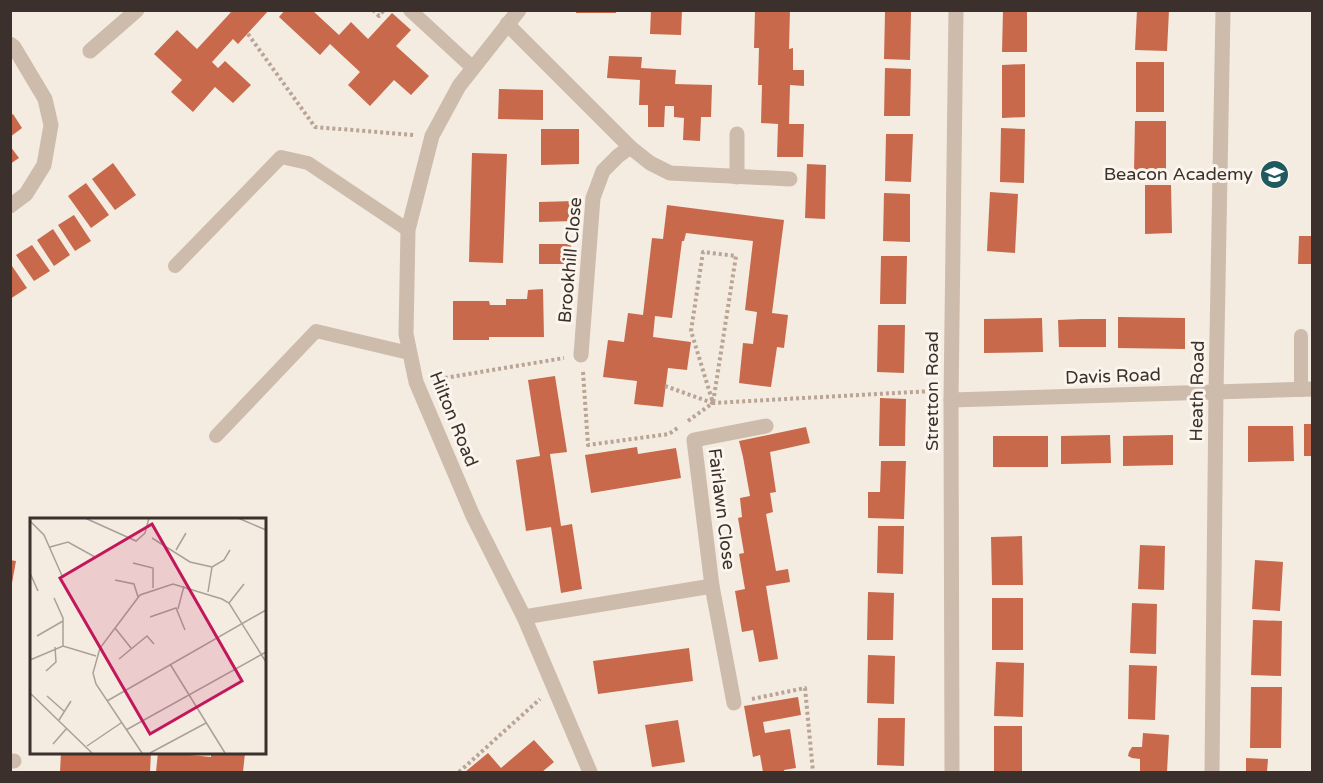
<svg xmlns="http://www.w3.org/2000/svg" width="1323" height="783" viewBox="0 0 1323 783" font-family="'Varela Round',sans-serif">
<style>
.building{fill:#c8694b}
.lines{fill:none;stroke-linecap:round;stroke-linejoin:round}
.path{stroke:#b9a596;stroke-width:4;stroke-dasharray:3 3;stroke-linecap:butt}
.service{stroke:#cdbbac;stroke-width:14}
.minor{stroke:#cdbbac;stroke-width:15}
.labels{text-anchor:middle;stroke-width:6;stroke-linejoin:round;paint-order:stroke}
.poi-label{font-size:18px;fill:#3b302b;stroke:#fbf5ee;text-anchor:end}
.street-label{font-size:18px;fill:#3b302b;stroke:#fbf5ee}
.inset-road{fill:none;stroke:#aaa098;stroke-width:1.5}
.view{fill:#c2185b;fill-opacity:0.15;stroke:#c2185b;stroke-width:3}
.inset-edge{fill:none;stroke:#3b302b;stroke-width:3}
</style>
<rect width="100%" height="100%" fill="#f4ebe1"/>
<!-- building -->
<g class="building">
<polygon points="233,10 269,10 238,44 233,39 212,62 218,68 225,61 251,85 233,103 215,87 193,112 171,92 182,80 154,54 177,30 197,49"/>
<polygon points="285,10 312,10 339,35 351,22 368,39 392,13 411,30 396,46 429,76 411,95 394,80 370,106 348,85 360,72 330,44 320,55 279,17"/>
<rect x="576" y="10" width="40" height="3"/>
<polygon points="651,10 682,10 681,35 650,34"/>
<polygon points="755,10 790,10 789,49 793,48 793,70 804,70 804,86 790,85 789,124 804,124 803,157 777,157 778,124 761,123 762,85 758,85 759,48 754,48"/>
<polygon points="1003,10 1027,10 1027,52 1002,52"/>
<polygon points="1137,10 1169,10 1167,51 1135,50"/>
<polygon points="885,12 911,12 910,60 884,59"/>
<polygon points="609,56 642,57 641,68 676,70 675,84 712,85 711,117 701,117 700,141 683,140 684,118 674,117 674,106 665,106 664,127 648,127 648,105 639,105 640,80 607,78"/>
<rect x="1136" y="62" width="28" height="50"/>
<polygon points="1025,64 1025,117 1002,118 1002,65"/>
<polygon points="885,68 911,69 910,116 884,116"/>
<polygon points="499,89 543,90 543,120 498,119"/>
<polygon points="13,114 22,128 10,137 10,116"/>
<polygon points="1135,121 1166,121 1166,171 1134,171"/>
<polygon points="1001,128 1025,129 1024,183 1000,182"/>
<polygon points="541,129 579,129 579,164 541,165"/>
<polygon points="886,134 913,134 911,182 885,181"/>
<polygon points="10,146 19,158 10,164"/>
<polygon points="472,153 507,154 503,263 469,262"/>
<polygon points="113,163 136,195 115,210 92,179"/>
<polygon points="807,164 826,165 825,219 805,218"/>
<polygon points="86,183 109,215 91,228 68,196"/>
<polygon points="1145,185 1171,185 1172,233 1145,234"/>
<polygon points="990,192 1018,194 1015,253 987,251"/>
<polygon points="884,193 910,194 910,242 883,241"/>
<polygon points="575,201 575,221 539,222 539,202"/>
<polygon points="667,205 784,220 772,313 788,315 784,348 777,347 771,387 739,383 743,343 753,344 757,312 745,310 753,241 686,233 684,241 682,241 672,318 655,316 653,337 691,342 687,370 668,368 663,407 634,404 637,381 603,377 608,340 624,342 628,313 643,315 652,238 663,239"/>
<polygon points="74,215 91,241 75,251 58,225"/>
<polygon points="53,229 70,255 54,266 37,240"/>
<polygon points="1299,236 1312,236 1312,264 1298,264"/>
<polygon points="539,244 571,244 572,264 539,264"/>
<polygon points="32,245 50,271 34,281 16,255"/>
<polygon points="881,256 907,256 906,304 880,304"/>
<polygon points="10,263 27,288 10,299"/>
<polygon points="543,289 544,337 489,337 489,340 453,340 453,301 489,301 490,305 506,305 506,299 527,299 528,290"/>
<polygon points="1118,317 1185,318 1185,349 1118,348"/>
<polygon points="1042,318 1043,352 984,353 984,319"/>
<polygon points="1082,319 1106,319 1106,347 1059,347 1058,320"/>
<polygon points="878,325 905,325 904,373 877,372"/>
<polygon points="555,376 567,452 550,454 561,526 572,524 582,589 561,593 551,527 526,531 516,460 540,456 528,380"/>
<polygon points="880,398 906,399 905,446 879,446"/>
<rect x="1304" y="424" width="8" height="32"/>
<polygon points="1248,426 1293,426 1294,461 1248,462"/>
<polygon points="806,427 810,443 770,452 776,492 770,493 773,512 766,514 776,571 788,569 790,582 766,586 778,659 759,662 753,630 742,632 735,591 745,589 739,554 744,553 738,518 742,517 740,498 750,496 743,457 739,441"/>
<polygon points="1110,435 1111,463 1061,464 1061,436"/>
<polygon points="1173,435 1173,465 1123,466 1123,436"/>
<rect x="993" y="436" width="55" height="31"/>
<polygon points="637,447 638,454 676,448 681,478 591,493 585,455"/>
<polygon points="881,461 906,461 904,519 868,518 868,492 880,492"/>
<polygon points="878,526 904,526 903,574 877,573"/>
<polygon points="1022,536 1023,585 992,585 991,537"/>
<polygon points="1140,545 1165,546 1164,590 1138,589"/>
<polygon points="10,560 16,561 12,583 10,583"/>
<polygon points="1255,560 1283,562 1280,611 1252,609"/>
<polygon points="868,592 894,593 893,640 867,640"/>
<rect x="992" y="598" width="31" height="52"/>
<polygon points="1132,603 1157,604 1156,654 1130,653"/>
<polygon points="1253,620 1282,621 1281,676 1251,675"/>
<polygon points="689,648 693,681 598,694 593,661"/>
<polygon points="868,655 895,656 894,704 867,703"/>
<polygon points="996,662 1024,663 1023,717 994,716"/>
<polygon points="1129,665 1157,666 1155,720 1128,719"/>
<polygon points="1251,687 1282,687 1281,748 1250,748"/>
<polygon points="798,697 801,715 763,722 765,733 790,729 796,768 784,770 784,772 763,772 760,755 753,757 744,706"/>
<polygon points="878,718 905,718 904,766 877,765"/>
<polygon points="678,720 685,762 652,767 645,725"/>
<rect x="994" y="726" width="28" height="46"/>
<polygon points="1143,733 1169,735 1167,772 1140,772 1140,759 1132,758 1128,756 1129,752 1132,747 1142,747"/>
<polygon points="534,740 554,762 542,772 465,772 488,753 501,768"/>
<polygon points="61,752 151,752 150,772 60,772"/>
<polygon points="158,752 211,757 211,752 245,753 243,772 156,772"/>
<polygon points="1246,758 1268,759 1267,772 1246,772"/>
</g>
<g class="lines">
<!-- path -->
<g class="path">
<polyline points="231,10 232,12"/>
<polyline points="373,10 379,16 384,10"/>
<polyline points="248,34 315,127 414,135"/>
<polyline points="583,372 588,445 669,434 679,427"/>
<polyline points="433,380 564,358"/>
<polyline points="665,386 713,403 691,331 703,252 736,256 713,403"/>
<polyline points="688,421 713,403 932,391"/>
<polyline points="752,699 805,688 813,772"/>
<polyline points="459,772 540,699"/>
</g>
<!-- service -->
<g class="service">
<polyline points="410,10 473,68"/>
<polyline points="175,266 281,157 308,163 408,230"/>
<polyline points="1301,390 1301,336"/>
<polyline points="216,436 316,331 409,353"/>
</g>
<!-- minor -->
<g class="minor">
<polyline points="519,10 459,86 432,136 408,230 406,334 416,382 473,516 524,617 590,772"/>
<polyline points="507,24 630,147"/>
<polyline points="10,44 14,47 45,99 51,125 44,165 26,194 10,206"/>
<polyline points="90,51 137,10"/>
<polyline points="737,134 737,177"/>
<polyline points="581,355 593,198 603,171 618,156 630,147 650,163 670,173 790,179"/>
<polyline points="951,400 1312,389"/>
<polyline points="524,617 712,586"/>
<polyline points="734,703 712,586 694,440 766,426"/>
<polyline points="10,761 14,761"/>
<polyline points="952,772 951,400 956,10"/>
<polyline points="1212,772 1216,392 1223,10"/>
</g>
</g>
<!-- icons -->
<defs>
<symbol id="school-disc" viewBox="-11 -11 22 22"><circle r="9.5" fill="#1f5a5e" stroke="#fbf5ee"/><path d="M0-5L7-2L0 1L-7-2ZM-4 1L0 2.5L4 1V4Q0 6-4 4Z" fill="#fff"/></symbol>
</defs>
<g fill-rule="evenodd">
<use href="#school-disc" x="1258" y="158" width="33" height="33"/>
</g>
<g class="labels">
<!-- poi labels -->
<g class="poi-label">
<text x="1253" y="180">Beacon Academy</text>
</g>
<!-- street labels -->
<g class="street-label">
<text transform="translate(570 260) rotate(-85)" y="6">Brookhill Close</text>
<text transform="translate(1113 376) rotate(-2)" y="6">Davis Road</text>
<text transform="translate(932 391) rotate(-90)" y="6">Stretton Road</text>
<text transform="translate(1197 391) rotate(-89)" y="6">Heath Road</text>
<text transform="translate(454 419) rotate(68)" y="6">Hilton Road</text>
<text transform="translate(722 509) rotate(83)" y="6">Fairlawn Close</text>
</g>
</g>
<!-- overview -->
<g transform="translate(30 518)">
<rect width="236" height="236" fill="#f4ebe1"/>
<path class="inset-road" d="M 55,0 L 106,23 L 115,15 L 119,0M 208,0 L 236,12M 0,3 L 14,17 L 33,60M 122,20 L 160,44 L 182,49M 20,29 L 38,24 L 65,39M 146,32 L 156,15M 103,45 L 123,50 L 123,70M 0,55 L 8,73M 85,62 L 104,66 L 108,79M 178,74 L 182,49 L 194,42 L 200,32M 24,80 L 33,100 L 33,128M 199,85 L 214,66M 148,91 L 154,68M 120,99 L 146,90 L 155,112M 85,110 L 101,130M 7,118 L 33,103M 89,141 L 117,118 L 124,126M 0,142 L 33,128 L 66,138M 140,146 L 195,235M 16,153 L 26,144 L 25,129M 0,175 L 62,235M 17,178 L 35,194M 77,183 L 236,92M 29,202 L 41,183M 96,212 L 236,134M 23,226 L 37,210M 57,228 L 91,205M 112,235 L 66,166 L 63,155 L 70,130 L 110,77 L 143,66 L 192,81 L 199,85 L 236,144M 120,235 L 176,205"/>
<path class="view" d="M 122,6 L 212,163 L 120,216 L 30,60 Z"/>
<rect width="236" height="236" class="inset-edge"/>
</g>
<!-- border -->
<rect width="1323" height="783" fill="none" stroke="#3b302b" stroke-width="24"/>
</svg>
